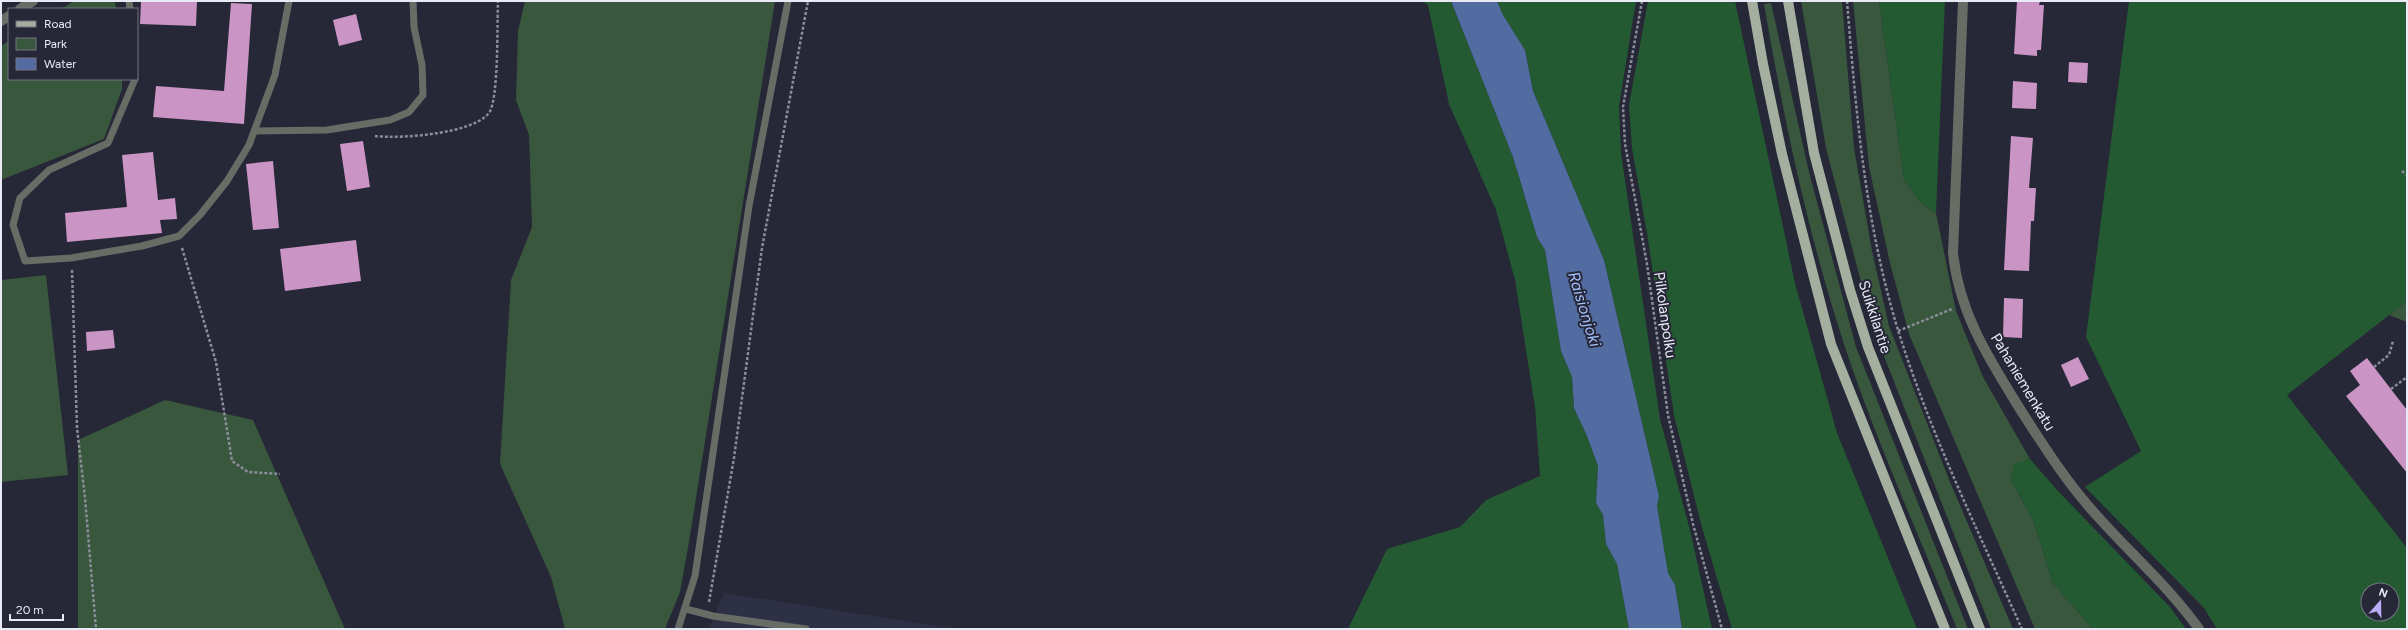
<svg xmlns="http://www.w3.org/2000/svg" width="2408" height="630" viewBox="0 0 2408 630" font-family="Figtree,sans-serif">
<style>
.built{fill:#2e3046}
.green{fill:#38573d}
.forest{fill:#245a31;fill-rule:evenodd}
.water{fill:#526ca1}
.building{fill:#ca95c5}
.lines{fill:none;stroke-linecap:round;stroke-linejoin:round}
.path{stroke:#8c8d9a;stroke-width:2.5;stroke-dasharray:3 2;stroke-linecap:butt}
.service{stroke:#676c64;stroke-width:7}
.minor{stroke:#676c64;stroke-width:10}
.tertiary{stroke:#676c64;stroke-width:10}
.primary{stroke:#a5af9f;stroke-width:10}
.labels{text-anchor:middle;stroke-width:4;stroke-linejoin:round;paint-order:stroke}
.street-label{font-size:15px;fill:#e9eaf5;stroke:#262737}
.water-label{font-size:16px;font-style:italic;fill:#a1c0ff;stroke:#262737}
</style>
<rect width="100%" height="100%" fill="#262737"/>
<!-- built -->
<polygon class="built" points="724,593 957,629 709,629"/>
<!-- green -->
<g class="green">
<polygon points="74,1 115,1 116,9 61,9"/>
<polygon points="525,1 775,1 689,542 680,592 665,629 565,629 551,577 500,464 511,280 532,227 529,135 516,100 518,31"/>
<polygon points="1801,1 1842,1 1854,148 1872,251 1889,326 1950,482 2013,629 1991,629 1873,328 1826,148"/>
<polygon points="1853,1 1879,1 1904,179 1920,202 1936,213 1956,311 1983,377 2030,459 2014,465 2011,480 2033,520 2053,583 2093,629 2035,629 1909,334 1890,263 1869,167"/>
<path d="M 1771,3 L 1809,172 L 1856,347 L 1968,629 L 1957,629 C 1919,536 1877,443 1845,347 C 1808,235 1784,120 1764,4 Z"/>
<polygon points="9,41 9,79 122,79 122,89 104,139 1,180 1,46"/>
<polygon points="46,275 68,475 1,482 1,280"/>
<polygon points="2407,301 2407,322 2389,315"/>
<polygon points="165,400 253,420 345,629 78,629 78,440"/>
</g>
<!-- forest -->
<g class="forest">
<polygon points="1422,1 1451,1 1513,157 1537,237 1545,250 1561,351 1572,377 1574,408 1587,436 1598,466 1596,503 1603,515 1606,544 1617,564 1629,629 1348,629 1387,549 1460,527 1486,500 1540,476 1535,407 1515,280 1496,210 1449,104 1428,5"/>
<polygon points="1497,1 1636,1 1619,106 1621,153 1660,419 1690,530 1712,629 1682,629 1675,585 1668,574 1657,506 1659,496 1604,260 1533,91 1525,50 1503,15"/>
<polygon points="1648,1 1735,1 1795,283 1837,433 1917,629 1732,629 1701,524 1674,415 1647,233 1632,148 1629,105"/>
<polygon points="1879,1 1945,1 1936,213 1920,202 1904,179"/>
<path d="M 2129,1 L 2407,1 L 2407,301 L 2287,395 L 2407,548 L 2407,629 L 2217,629 L 2204,608 L 2085,487 L 2141,451 L 2086,337 ZM 2368,590 L 2392,590 L 2392,614 L 2368,614 Z"/>
<polygon points="2030,459 2057,490 2170,607 2186,629 2093,629 2053,583 2033,520 2011,480 2014,464"/>
</g>
<!-- water -->
<polygon class="water" points="1451,1 1497,1 1503,15 1525,50 1533,91 1604,260 1659,496 1657,506 1668,573 1675,585 1682,629 1629,629 1617,564 1606,544 1603,515 1596,503 1598,466 1587,436 1574,408 1572,377 1561,351 1545,250 1537,237 1513,157"/>
<!-- building -->
<g class="building">
<polygon points="141,1 197,1 196,26 140,24"/>
<polygon points="2017,1 2040,1 2039,5 2044,5 2041,50 2037,50 2037,56 2014,54"/>
<polygon points="231,3 252,4 244,124 153,117 156,86 224,91"/>
<polygon points="356,14 362,40 339,46 333,20"/>
<polygon points="2069,62 2088,63 2087,83 2068,82"/>
<polygon points="2013,81 2037,83 2036,109 2012,108"/>
<polygon points="2011,136 2033,138 2029,188 2036,188 2034,221 2031,221 2029,271 2004,270"/>
<polygon points="363,141 370,187 347,191 340,144"/>
<polygon points="153,152 158,200 175,198 177,219 160,220 162,233 67,242 65,213 127,207 122,155"/>
<polygon points="273,161 279,228 253,230 246,164"/>
<polygon points="356,240 361,281 285,291 280,249"/>
<polygon points="2004,298 2023,299 2022,338 2003,337"/>
<polygon points="113,330 115,348 87,351 86,332"/>
<polygon points="2078,357 2089,379 2071,387 2061,365"/>
<polygon points="2367,358 2407,410 2407,473 2346,396 2360,385 2350,371"/>
</g>
<g class="lines">
<!-- path -->
<g class="path">
<polyline points="1642,1 1623,107 1625,144 1647,264 1668,415 1693,524 1722,629"/>
<path d="M 1847,1 C 1856,112 1865,223 1898,330 C 1930,433 1978,531 2022,629"/>
<path d="M 375,136 C 401,139 472,134 489,113 C 499,99 497,21 498,1"/>
<polyline points="2402,171 2407,175"/>
<polyline points="182,248 216,362 232,461 248,472 280,474"/>
<polyline points="72,270 77,428 85,498 96,629"/>
<polyline points="1898,331 1952,309"/>
<polyline points="2374,367 2389,355 2393,341"/>
<polyline points="2391,389 2407,377"/>
<polyline points="709,602 734,458 762,248 808,1"/>
</g>
<!-- service -->
<g class="service">
<polyline points="129,1 130,9"/>
<polyline points="135,79 108,143 49,170 20,198 13,225 25,261 71,258 142,246 179,236 200,215 227,181 249,145 275,75 289,1"/>
<polyline points="255,131 327,130 390,120 409,112 423,95 422,65 414,27 413,1"/>
<polyline points="686,609 713,616 806,629"/>
<polyline points="678,629 695,576 749,206 788,1"/>
</g>
<!-- minor -->
<path class="minor" d="M 1963,1 L 1953,253 C 1959,313 1989,359 2020,409 C 2045,448 2069,486 2100,519 C 2134,557 2169,587 2199,629"/>
<!-- tertiary -->
<g class="tertiary">
<polyline points="20,9 33,1"/>
<polyline points="1,21 9,16"/>
</g>
<!-- primary -->
<g class="primary">
<polyline points="1752,1 1763,64 1782,154 1831,344 1945,629"/>
<polyline points="1788,1 1814,153 1850,290 1868,347 1980,629"/>
</g>
</g>
<g class="labels">
<!-- street labels -->
<g class="street-label">
<text transform="translate(1665 315) rotate(82)" y="5">Pilkolanpolku</text>
<text transform="translate(1875 317) rotate(72)" y="5">Suikkilantie</text>
<text transform="translate(2023 382) rotate(59)" y="5">Pahaniemenkatu</text>
</g>
<!-- water labels -->
<g class="water-label">
<text transform="translate(1585 309) rotate(73)" y="6">Raisionjoki</text>
</g>
</g>
<!-- border -->
<rect width="2408" height="630" fill="none" stroke="#e9eaf5" stroke-width="4"/>
<!-- legend -->
<rect x="8" y="8" width="130" height="72" fill="#262737" stroke="#747583"/>
<rect x="16" y="21" width="20" height="6" fill="#a5af9f" stroke="#747583"/>
<text x="44" y="28" font-size="12" fill="#e9eaf5">Road</text>
<rect x="16" y="38" width="20" height="12" fill="#38573d" stroke="#747583"/>
<text x="44" y="48" font-size="12" fill="#e9eaf5">Park</text>
<rect x="16" y="58" width="20" height="12" fill="#526ca1" stroke="#747583"/>
<text x="44" y="68" font-size="12" fill="#e9eaf5">Water</text>
<!-- north arrow -->
<g transform="translate(2380 602) rotate(20)"><circle r="19" fill="#262737" stroke="#747583"/>
<path d="M0-3L7 15L0 10L-7 15Z" fill="#baaaf7"/>
<text y="-6" font-size="11" font-weight="bold" text-anchor="middle" fill="#e9eaf5">N</text>
</g>
<!-- scale -->
<path d="M10 614v6h53v-6" fill="none" stroke="#e9eaf5" stroke-width="2"/>
<text x="16" y="614" font-size="12" fill="#e9eaf5" stroke="#262737" stroke-width="3" paint-order="stroke">20 m</text>
</svg>
